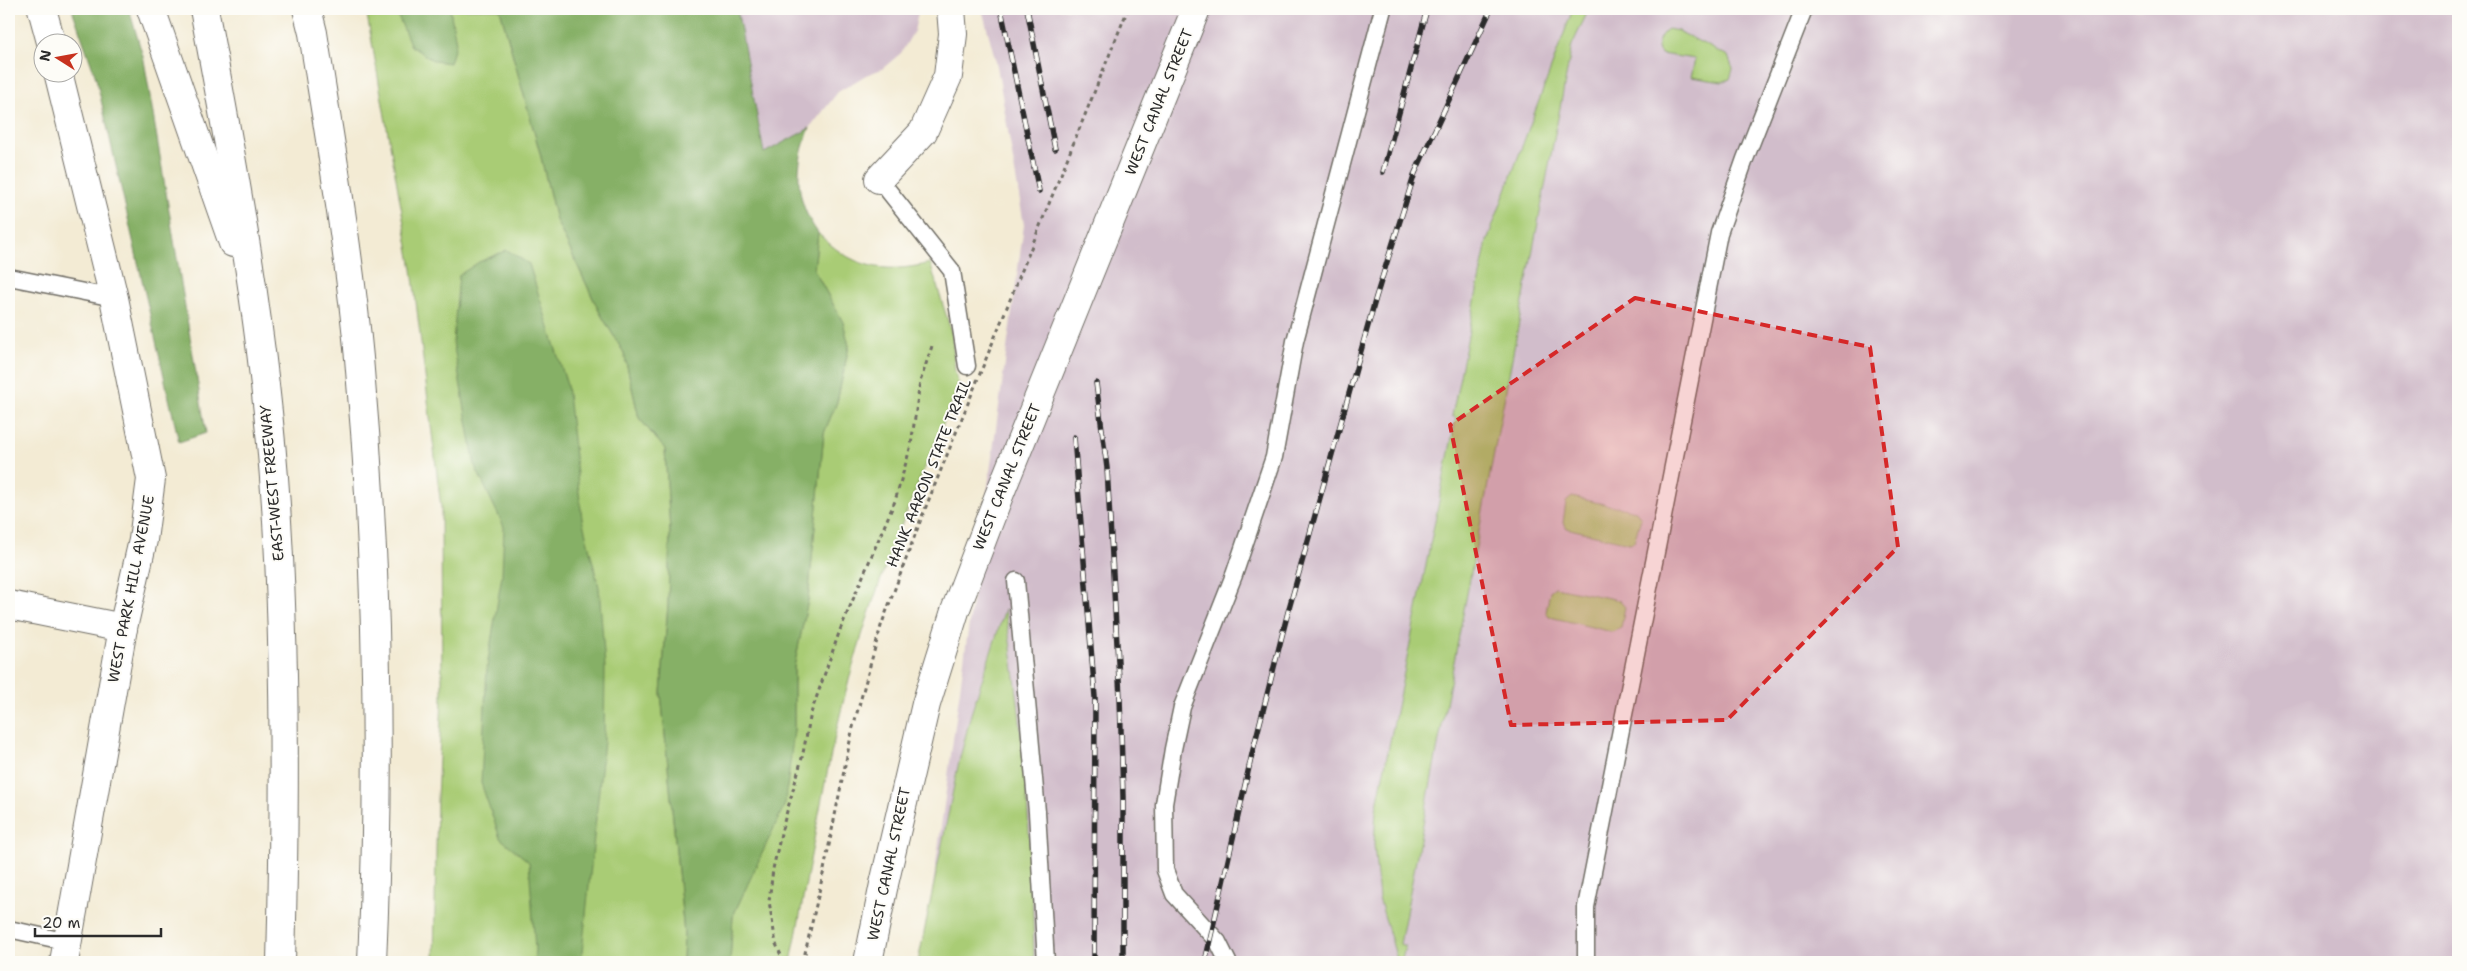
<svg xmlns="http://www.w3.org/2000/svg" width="2467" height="971" viewBox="0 0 2467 971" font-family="'Shantell Sans',sans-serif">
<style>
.industrial{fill:#d1bdcb}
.green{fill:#a9cc75;stroke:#6a7c50}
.forest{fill:#86b066;stroke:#586e48}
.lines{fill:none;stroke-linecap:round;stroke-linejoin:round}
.lane-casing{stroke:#716e66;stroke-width:19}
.street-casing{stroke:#716e66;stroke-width:30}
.secondary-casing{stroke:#716e66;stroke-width:30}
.highway-casing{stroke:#716e66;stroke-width:30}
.path{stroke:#716e66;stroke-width:3;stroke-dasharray:4 4;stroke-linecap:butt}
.lane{stroke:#fff;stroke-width:16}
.street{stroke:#fff;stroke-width:28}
.secondary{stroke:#fff;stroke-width:28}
.highway{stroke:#fff;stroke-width:28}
.rail-casing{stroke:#2b2b2b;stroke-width:5.5}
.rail{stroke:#fdfcf7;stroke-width:4;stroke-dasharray:11;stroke-linecap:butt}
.secondary-bridge-casing{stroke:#716e66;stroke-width:30;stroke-linecap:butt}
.path-bridge{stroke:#716e66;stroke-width:3;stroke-dasharray:4 4;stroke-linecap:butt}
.secondary-bridge{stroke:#fff;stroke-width:28}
.marked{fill:#d62828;fill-opacity:0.2;stroke:#d62828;stroke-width:4;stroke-dasharray:10 6;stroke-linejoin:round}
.labels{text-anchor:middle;stroke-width:4;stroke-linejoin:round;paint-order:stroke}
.street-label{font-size:15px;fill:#2b2b2b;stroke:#fdfcf7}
</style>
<rect width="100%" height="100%" fill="#fdfcf7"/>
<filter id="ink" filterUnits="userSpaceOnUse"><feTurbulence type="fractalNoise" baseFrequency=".02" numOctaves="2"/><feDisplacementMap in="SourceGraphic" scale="10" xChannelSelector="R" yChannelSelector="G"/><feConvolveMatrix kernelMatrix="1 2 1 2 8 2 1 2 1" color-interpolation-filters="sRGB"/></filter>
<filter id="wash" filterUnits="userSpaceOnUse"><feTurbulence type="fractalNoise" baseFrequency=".0096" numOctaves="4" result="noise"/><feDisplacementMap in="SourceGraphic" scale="20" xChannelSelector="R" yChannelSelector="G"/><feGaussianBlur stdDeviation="1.12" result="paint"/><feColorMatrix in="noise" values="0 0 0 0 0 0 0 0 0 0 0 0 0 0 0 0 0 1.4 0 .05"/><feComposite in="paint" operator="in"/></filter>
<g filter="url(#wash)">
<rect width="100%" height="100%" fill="#f3ebd4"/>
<!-- industrial -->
<g class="industrial">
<polygon points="737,9 919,9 914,31 901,53 882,69 866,75 838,92 810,128 764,154"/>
<polygon points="982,9 2458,9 2458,962 918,962 932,892 1024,225 997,66"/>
</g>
<!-- green -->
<g class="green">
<polygon points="366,9 500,9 540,153 556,220 600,313 624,353 639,418 665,449 670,531 668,605 661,693 684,934 683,962 434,962 437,799 442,697 441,507 412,269"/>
<polygon points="1573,9 1589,9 1572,45 1400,944 1405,946 1402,960 1397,959 1379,898 1374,844 1376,810 1456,418 1452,416 1487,241"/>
<path d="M 1668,29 L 1678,31 L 1728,56 L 1733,69 L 1730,79 L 1722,82 L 1691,77 L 1695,59 L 1661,54 C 1654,46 1660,34 1668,29 Z"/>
<path d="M 818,233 C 851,267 883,275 930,263 L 952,334 L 955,372 L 959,385 C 926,466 890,546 864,629 C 829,738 813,851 791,962 L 730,962 L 733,916 L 756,863 L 794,730 L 794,667 L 808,600 L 824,433 L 837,402 L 849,346 L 843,322 L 814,270 Z"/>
<polygon points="1572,497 1636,511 1641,518 1634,542 1629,543 1566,528 1563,523 1566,502"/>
<polygon points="1555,587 1619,600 1625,607 1621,628 1612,632 1550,617 1546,612 1550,591"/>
<path d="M 1005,609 C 1024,725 1032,845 1034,962 L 918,962 L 958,766 L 971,714 Z"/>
</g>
<!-- forest -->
<g class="forest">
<polygon points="72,9 129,9 144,60 206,433 179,442 96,78"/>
<polygon points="395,9 450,9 456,43 450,63 434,61 411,46"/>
<path d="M 500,9 L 737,9 L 764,153 L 810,128 C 794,164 794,200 818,233 L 814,270 L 843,322 L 849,346 L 837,402 L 824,433 L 808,600 L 794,667 L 794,730 L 785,804 L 733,916 L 730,962 L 683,962 L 684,933 L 661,693 L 668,605 L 670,531 L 665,449 L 639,418 L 624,353 L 600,313 L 556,220 L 540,153 Z"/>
<polygon points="507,250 529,264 567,385 582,519 599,587 605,667 604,741 581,962 534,962 535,949 529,862 500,838 481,783 487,667 502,575 504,527 475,466 453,342 459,275 479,262"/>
</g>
</g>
<g filter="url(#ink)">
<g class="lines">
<defs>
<g id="lane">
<polyline points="879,179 952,271 967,366"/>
<polyline points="9,277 114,298"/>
<polyline points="1016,581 1037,812 1046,962"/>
<polyline points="9,929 68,942"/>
<polyline points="1228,962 1218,942 1174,894 1165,870 1164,804 1173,749 1182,707 1234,575 1274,457 1295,341 1383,9"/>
<polyline points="1586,962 1586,907 1719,233 1745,159 1804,9"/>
</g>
<g id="street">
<polyline points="42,9 51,42"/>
<polyline points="58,72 114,298 151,479 143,540 123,628 64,962"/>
<polyline points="879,179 923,132 948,76 953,34 951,9"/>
<polyline points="9,605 123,628"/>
</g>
<polyline id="secondary" points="868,962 884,884"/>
<g id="highway">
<polyline points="151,9 233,243"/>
<path d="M 204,9 C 235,173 265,338 276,505 C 286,657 285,810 281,962"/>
<path d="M 307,9 L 313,33 C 330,141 349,250 359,358 C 377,556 381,764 372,962"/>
</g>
</defs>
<!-- lane casing -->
<use href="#lane" class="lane-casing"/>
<!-- street casing -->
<use href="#street" class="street-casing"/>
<!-- secondary casing -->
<use href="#secondary" class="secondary-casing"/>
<!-- highway casing -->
<use href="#highway" class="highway-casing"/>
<!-- path -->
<g class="path">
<polyline points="784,962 776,944 769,901 773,869 782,829 802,758 811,713 840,630 895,501 911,445 920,382 932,346"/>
<polyline points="803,962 824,870"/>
</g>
<!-- lane -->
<use href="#lane" class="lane"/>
<!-- street -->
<use href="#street" class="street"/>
<!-- secondary -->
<use href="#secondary" class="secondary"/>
<!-- highway -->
<use href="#highway" class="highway"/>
<defs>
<g id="rail">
<polyline points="1001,9 1039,191"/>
<polyline points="1027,9 1055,149"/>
<polyline points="1383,172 1427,9"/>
<polyline points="1096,383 1107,468 1120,697 1123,797 1123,962"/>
<polyline points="1074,437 1095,697 1094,962"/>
<polyline points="1205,962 1252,754 1288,612 1376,297 1415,173 1491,9"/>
</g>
</defs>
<!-- rail casing -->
<use href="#rail" class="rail-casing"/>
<!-- rail -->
<use href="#rail" class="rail"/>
<defs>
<polyline id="secondary-bridge" points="884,884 926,704 955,611 998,498 1196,9"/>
</defs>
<!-- secondary-bridge casing -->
<use href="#secondary-bridge" class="secondary-bridge-casing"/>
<!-- path-bridge -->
<polyline class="path-bridge" points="824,870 852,731 881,626 921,519 1128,9"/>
<!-- secondary-bridge -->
<use href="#secondary-bridge" class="secondary-bridge"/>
</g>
</g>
<!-- marked area -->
<path class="marked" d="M 1635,298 L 1870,347 L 1898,547 L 1727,720 L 1511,725 L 1450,425 Z"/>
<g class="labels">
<!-- street labels -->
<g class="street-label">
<text transform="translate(1159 102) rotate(-68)" y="5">WEST CANAL STREET</text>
<text transform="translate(929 473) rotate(-68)" y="5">HANK AARON STATE TRAIL</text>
<text transform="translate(1007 477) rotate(-68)" y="5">WEST CANAL STREET</text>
<text transform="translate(272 483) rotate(-95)" y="5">EAST-WEST FREEWAY</text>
<text transform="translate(131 589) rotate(-79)" y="5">WEST PARK HILL AVENUE</text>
<text transform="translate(889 864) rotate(-78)" y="5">WEST CANAL STREET</text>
</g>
</g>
<!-- margin -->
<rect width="2467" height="971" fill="none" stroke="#fdfcf7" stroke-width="30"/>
<!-- north arrow -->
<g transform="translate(58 58) rotate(281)"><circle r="24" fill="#fdfcf7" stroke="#a9a8a5"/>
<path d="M0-4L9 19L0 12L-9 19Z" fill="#c8321e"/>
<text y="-8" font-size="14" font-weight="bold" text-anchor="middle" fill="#2b2b2b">N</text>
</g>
<!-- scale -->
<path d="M35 928v8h126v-8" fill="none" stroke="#2b2b2b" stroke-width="2.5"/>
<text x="42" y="928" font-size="15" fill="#2b2b2b" stroke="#fdfcf7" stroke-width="4" paint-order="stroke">20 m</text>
</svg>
